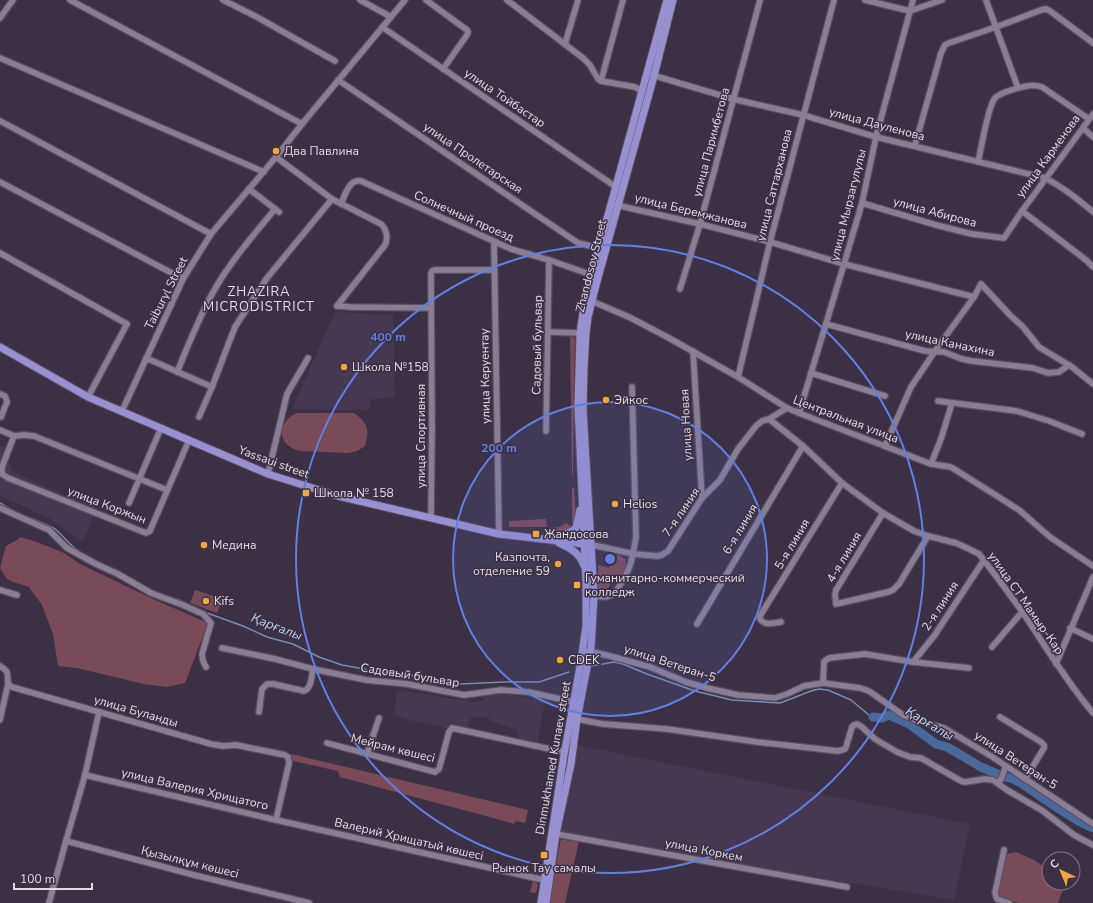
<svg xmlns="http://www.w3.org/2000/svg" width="1093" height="903" viewBox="0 0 1093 903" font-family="'Nunito Sans',sans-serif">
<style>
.built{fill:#463851}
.green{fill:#794b59}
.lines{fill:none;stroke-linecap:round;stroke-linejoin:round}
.stream{stroke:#788ab2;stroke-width:1.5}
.river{stroke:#4b689b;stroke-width:9}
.minor-casing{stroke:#584f5f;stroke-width:8}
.major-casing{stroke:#584f5f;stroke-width:9}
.minor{stroke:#8a7e94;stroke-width:5.5}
.major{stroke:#9890cf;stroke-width:7}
.ring{fill:none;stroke:#627fdd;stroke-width:2}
.poi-dot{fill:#eda83c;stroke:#3c3144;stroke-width:1.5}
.labels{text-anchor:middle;stroke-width:3;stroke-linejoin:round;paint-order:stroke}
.street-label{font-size:12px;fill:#e1dae6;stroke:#3c3144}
.poi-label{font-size:12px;fill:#e1dae6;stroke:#3c3144;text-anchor:start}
.neighbourhood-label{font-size:13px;letter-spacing:1px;fill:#e5d8f0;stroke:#3c3144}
.water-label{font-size:13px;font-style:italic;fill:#bfd2f0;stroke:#3c3144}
.centre{fill:#627fdd;stroke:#3c3144;stroke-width:2}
.ring-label{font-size:12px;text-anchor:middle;font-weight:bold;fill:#627fdd;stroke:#3c3144;stroke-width:3;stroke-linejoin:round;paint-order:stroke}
</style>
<rect width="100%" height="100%" fill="#3c3144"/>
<!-- built -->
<g class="built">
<polygon points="335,312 393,315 395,397 371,399 370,410 292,409"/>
<polygon points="0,446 4,447 12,471 55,491 97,507 83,542 49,518 0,496"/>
<polygon points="397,690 473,702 484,701 485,696 504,694 545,700 537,745 517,742 518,730 490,721 489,717 471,717 466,731 449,726 447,728 412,721 394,715"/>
<polygon points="572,744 970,824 954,900 560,835 551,832"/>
</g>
<!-- green -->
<g class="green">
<polygon points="570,336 575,338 573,475 572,476"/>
<path d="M 298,413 L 354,413 C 368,423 370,430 365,446 L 357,451 L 348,453 L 300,451 C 282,447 275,430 290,417 C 292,415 295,414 298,413 Z"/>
<polygon points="572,487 574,488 576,517 572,524"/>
<polygon points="546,519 547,527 509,527 509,521"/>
<polygon points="566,523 571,526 567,530 551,532 550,528 559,527"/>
<polygon points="20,537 37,542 64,553 80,564 153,599 208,623 185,683 166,687 144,684 77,668 58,666 53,634 42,605 29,587 13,582 7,579 0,568 6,546 17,540"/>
<polygon points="618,554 626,560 625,572 618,584 612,580 608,589 597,592 598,565 609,568"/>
<polygon points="195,590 223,599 217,613 190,603"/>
<polygon points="291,754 528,810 525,823 516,821 514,824 497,819 340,777 338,771 289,760 288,757"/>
<polygon points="561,839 570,841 579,841 565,903 548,903"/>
<polygon points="1016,852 1034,860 1049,870 1049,883 1065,883 1058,903 1019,903 1002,900 997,895 1006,854"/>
<polygon points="533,881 538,884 536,893 530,892"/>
</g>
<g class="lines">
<!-- stream -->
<g class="stream">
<polyline points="0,503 17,513"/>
<path d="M 22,515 C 33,519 45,523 55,529 C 64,536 69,545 79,551"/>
<polyline points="86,555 94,560"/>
<polyline points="152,591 179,600 207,613 243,626 267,637 293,644 319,657 342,665 380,672 416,676 461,684 504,682 539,682 569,672"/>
<polyline points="591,666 614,662 623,664 647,674 695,691 732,700 780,703 811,691 819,689 828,690 851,700 869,715 873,717"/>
</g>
<!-- river -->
<polyline class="river" points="873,717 882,718 889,715 909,724 936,744 947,747 954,751 981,767 1002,776 1013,779 1021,783 1059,809 1080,822 1093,828"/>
<defs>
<g id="minor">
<polyline points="70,0 302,124"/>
<polyline points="223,0 255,16 335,61"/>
<polyline points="360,0 391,17"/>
<polyline points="426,0 467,30 468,32 467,35 443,69"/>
<polyline points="507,0 583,58 590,65 598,79 601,81 635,87 642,91"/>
<polyline points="865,0 910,11 942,0"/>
<polyline points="986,0 1018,88"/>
<polyline points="0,18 13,0"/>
<polyline points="382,27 616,187"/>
<polyline points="565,44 578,0"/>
<polyline points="0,58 264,172"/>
<path d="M 652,75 L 733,99 L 803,115 L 876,137 L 1045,178 C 1063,187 1078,199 1093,212"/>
<polyline points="338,80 578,243 599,248"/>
<polyline points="601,81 623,0"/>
<polyline points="0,121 211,234"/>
<polyline points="1083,128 1093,137"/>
<polyline points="915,145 941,53 945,45 949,43 996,27 1041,10 1046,9 1050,11 1093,43"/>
<path d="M 276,157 L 332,199 L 381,224 C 387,229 388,239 385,245 L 337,306"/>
<path d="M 978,162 C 981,149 988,106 995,98 C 1000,93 1011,90 1018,88 C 1026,86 1034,84 1042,87 L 1089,119"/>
<polyline points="0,182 183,279"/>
<polyline points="249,189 279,212"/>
<polyline points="862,203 936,225 972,234 1004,238 1022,211 1093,114"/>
<path d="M 341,204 C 345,195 349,179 361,181 L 511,249 L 549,260 L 592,275"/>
<polyline points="616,205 700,224 770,242 844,264 974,297"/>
<polyline points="1022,211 1086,260 1093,267"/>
<polyline points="494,242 499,534"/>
<polyline points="0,253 127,324 88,397"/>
<polyline points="680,289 700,224 760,0"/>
<polyline points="589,300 629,317 669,338 738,377 787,408 799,413 931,464 951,467 997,496 1019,510 1050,537 1093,566"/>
<polyline points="337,306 351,307 431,308"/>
<polyline points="826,324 925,351 944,352 962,359 972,361 1033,368 1048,373 1059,372 1069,365"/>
<polyline points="548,332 580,333"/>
<polyline points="693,351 702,498"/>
<polyline points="146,358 212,387"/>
<path d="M 177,372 C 188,346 198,320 211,296 C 228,264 252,237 275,209"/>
<polyline points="811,373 885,396"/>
<polyline points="738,377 770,242 834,0"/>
<polyline points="0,394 5,396 7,402 1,417"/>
<polyline points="938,401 1017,411 1049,421 1082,434"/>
<polyline points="122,411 183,279 211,234 276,157 302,124 405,0"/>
<polyline points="799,413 844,264 862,203 876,137 913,0"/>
<polyline points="199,417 212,387 235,327 267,278 332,199"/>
<path d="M 769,419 L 803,446 L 842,483 L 883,513 L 914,531 L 928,536 L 956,543 L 969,549 L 979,554 C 994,573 1009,593 1023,613 C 1046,647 1066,681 1093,713"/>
<polyline points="0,430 14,436"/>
<polyline points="546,431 549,260"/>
<polyline points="14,436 2,467 2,474 8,478 146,533 150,531 152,526 189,440"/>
<polyline points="14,436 24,435 34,436 167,490"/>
<polyline points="885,446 911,387 935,351 974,297 981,284 1010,315 1023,327 1039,347 1072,367 1093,384"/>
<polyline points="931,464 941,439 952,403"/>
<polyline points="268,474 287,394 308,358"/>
<polyline points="129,503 161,428"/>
<polyline points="0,508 49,530 67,548 96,564 118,574 151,593 183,605 203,614 211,623 202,654 203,661 206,667"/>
<polyline points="883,513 836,590 835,594 836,604 888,592 893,590 899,584 928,536"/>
<polyline points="431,518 432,428 431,274 432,271 435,270 494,270"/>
<polyline points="588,544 634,554 657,556 662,555 668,551 702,498 720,480 738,449 756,426 762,421 769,419 787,408"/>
<polyline points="0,590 17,595"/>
<path d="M 594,596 C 599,596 605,598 609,596 C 615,594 618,589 620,585 C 631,569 633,556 636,537 L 632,387"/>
<path d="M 781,622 C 773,623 765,626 760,619 L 760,616 L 842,483"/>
<polyline points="697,624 803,446"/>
<polyline points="1070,628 1093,639"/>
<polyline points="992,647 1022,612"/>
<path d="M 222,648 L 275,659 L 313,669 C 311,677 312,688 304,691 L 273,684 L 267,684 L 262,689 L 259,712"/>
<polyline points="583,650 610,656 650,667 686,682 707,688 738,695 775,698 787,694 804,686 823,683 860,688 869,691 903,715 915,720 944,728 991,756 1093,824"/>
<polyline points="913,662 934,636 984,560"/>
<polyline points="1056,664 1093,577"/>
<path d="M 0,666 C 10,672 7,674 8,684 L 12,687 L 211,744 L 223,746 L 236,745 L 285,755 L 288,757 L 289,763 L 276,820"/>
<polyline points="313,669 366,680 407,684 464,695 501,690 528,692 574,702"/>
<polyline points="823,683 824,662 826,660 829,658 865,654 913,662 969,668"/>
<polyline points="1000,717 1041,742 1044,745 1044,748 1025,779"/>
<polyline points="577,719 603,724 667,729 757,742 838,751 845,749 846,747 852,727 854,725 857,724 862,727 875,739 897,752 910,757 921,758 961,781 965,782 985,779 993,780 1007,790 1043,811 1074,835 1093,845"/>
<polyline points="0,720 8,684"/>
<polyline points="327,743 435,772 439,769 449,732 452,728 564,752"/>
<polyline points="367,754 379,718"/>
<polyline points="85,775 276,820 544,880"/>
<polyline points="998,783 1001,779 1006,766"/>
<polyline points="556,834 847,887"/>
<polyline points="66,841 198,876 309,903"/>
<polyline points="1004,850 995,893 997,899 1009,903"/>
<polyline points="49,903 66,841 85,775 99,712"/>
</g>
<g id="major">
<polyline points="0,347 88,397 268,474 338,496 499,534 584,544"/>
<polyline points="554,540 574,530 576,528 580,510"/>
<path d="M 559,543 C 570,548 580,553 584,566"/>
<polyline points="541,903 564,755 581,661 586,626 586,581 578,406 580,333 585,299 667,0"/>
<polyline points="546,903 556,834 571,764 577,719 591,647 594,596 583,410 584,368 586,333 588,317 596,285 654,76 673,0"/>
</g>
</defs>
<!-- minor casing -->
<use href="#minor" class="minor-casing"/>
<!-- major casing -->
<use href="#major" class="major-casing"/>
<!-- minor -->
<use href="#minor" class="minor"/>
<!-- major -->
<use href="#major" class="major"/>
</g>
<!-- distance rings -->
<circle cx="610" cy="559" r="157" fill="#627fdd" fill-opacity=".12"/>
<g class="ring">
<circle cx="610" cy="559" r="157"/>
<circle cx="610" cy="559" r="314"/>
</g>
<!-- markers -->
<g class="poi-dot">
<circle cx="276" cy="151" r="4"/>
<circle cx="344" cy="367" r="4"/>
<circle cx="606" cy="400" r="4"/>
<rect x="302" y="489" width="8" height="8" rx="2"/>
<circle cx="615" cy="504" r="4"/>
<rect x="532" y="530" width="8" height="8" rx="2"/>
<circle cx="204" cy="545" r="4"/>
<circle cx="558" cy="564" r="4"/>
<rect x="573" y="581" width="8" height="8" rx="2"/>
<circle cx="206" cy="601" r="4"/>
<circle cx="560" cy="660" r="4"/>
<rect x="540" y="851" width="8" height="8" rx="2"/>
</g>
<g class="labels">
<!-- street labels -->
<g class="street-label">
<text transform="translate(505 98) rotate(34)" y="4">улица Тойбастар</text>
<text transform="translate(877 124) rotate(15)" y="4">улица Дауленова</text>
<text transform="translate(711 142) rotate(-75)" y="4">улица Паримбетова</text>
<text transform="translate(1048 156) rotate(-54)" y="4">улица Карменова</text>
<text transform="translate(473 158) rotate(34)" y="4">улица Пролетарская</text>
<text transform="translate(774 185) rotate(-76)" y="4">улица Саттарханова</text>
<text transform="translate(848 205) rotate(-76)" y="4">улица Мырзагулулы</text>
<text transform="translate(691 211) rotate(14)" y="4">улица Беремжанова</text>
<text transform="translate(935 212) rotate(15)" y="4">улица Абирова</text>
<text transform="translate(464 216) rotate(24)" y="4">Солнечный проезд</text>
<text transform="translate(591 266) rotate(-76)" y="4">Zhandosov Street</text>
<text transform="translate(166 293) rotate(-63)" y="4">Taiburyl Street</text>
<text transform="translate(950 343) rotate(12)" y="4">улица Канахина</text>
<text transform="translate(537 345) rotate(-89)" y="4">Садовый бульвар</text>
<text transform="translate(485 376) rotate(-91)" y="4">улица Керуентау</text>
<text transform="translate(846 419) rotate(21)" y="4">Центральная улица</text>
<text transform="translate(686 425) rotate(-93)" y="4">улица Новая</text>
<text transform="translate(421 436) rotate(-90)" y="4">улица Спортивная</text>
<text transform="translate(274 462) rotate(20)" y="4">Yassaui street</text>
<text transform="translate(107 505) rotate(21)" y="4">улица Коржын</text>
<text transform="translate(681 512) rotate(-56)" y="4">7-я линия</text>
<text transform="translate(740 529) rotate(-59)" y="4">6-я линия</text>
<text transform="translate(792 544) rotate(-59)" y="4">5-я линия</text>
<text transform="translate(844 557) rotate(-59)" y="4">4-я линия</text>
<text transform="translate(1026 603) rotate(55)" y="4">улица СТ Мамыр-Кар</text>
<text transform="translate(940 606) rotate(-57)" y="4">2-я линия</text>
<text transform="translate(670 663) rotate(18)" y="4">улица Ветеран-5</text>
<text transform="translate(410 675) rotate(9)" y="4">Садовый бульвар</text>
<text transform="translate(136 711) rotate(16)" y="4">улица Буланды</text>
<text transform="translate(393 748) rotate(14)" y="4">Мейрам көшесі</text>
<text transform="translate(553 758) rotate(-80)" y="4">Dinmukhamed Kunaev street</text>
<text transform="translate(1016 760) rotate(33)" y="4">улица Ветеран-5</text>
<text transform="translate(195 789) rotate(13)" y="4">улица Валерия Хрищатого</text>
<text transform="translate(409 839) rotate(13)" y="4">Валерий Хрищатый көшесі</text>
<text transform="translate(704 850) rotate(11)" y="4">улица Коркем</text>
<text transform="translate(190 862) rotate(14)" y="4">Қызылқұм көшесі</text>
</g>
<!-- poi labels -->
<g class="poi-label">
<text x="284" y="155">Два Павлина</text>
<text x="352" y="371">Школа №158</text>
<text x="614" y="404">Эйкос</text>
<text x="314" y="497">Школа № 158</text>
<text x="623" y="508">Helios</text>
<text x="544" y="538">Жандосова</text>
<text x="212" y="549">Медина</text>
<text x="550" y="561" text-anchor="end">Казпочта,<tspan x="550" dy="14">отделение 59</tspan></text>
<text x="585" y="582">Гуманитарно-коммерческий<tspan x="585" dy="14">колледж</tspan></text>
<text x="214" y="605">Kifs</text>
<text x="568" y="664">CDEK</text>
<text x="544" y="872" text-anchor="middle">Рынок Тау самалы</text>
</g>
<!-- neighbourhood labels -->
<g class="neighbourhood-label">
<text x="259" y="296">ZHAZIRA<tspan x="259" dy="15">MICRODISTRICT</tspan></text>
</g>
<!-- water labels -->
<g class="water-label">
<text transform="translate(277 626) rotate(21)" y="5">Қарғалы</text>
<text transform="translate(930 723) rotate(31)" y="5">Қарғалы</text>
</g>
</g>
<circle cx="610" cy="559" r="6" class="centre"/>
<g class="ring-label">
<text x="388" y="341">400 m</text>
<text x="499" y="452">200 m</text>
</g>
<!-- north arrow -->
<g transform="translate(1061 871) rotate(316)"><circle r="19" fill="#3c3144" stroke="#7e7585"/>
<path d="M0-3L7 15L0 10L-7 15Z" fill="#eda83c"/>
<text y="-6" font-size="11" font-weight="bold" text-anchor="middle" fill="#e1dae6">С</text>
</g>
<!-- scale -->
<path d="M14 883v6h78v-6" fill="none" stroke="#e1dae6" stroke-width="2"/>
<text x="20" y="883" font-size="12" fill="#e1dae6" stroke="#3c3144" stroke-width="3" paint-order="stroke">100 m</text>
</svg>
